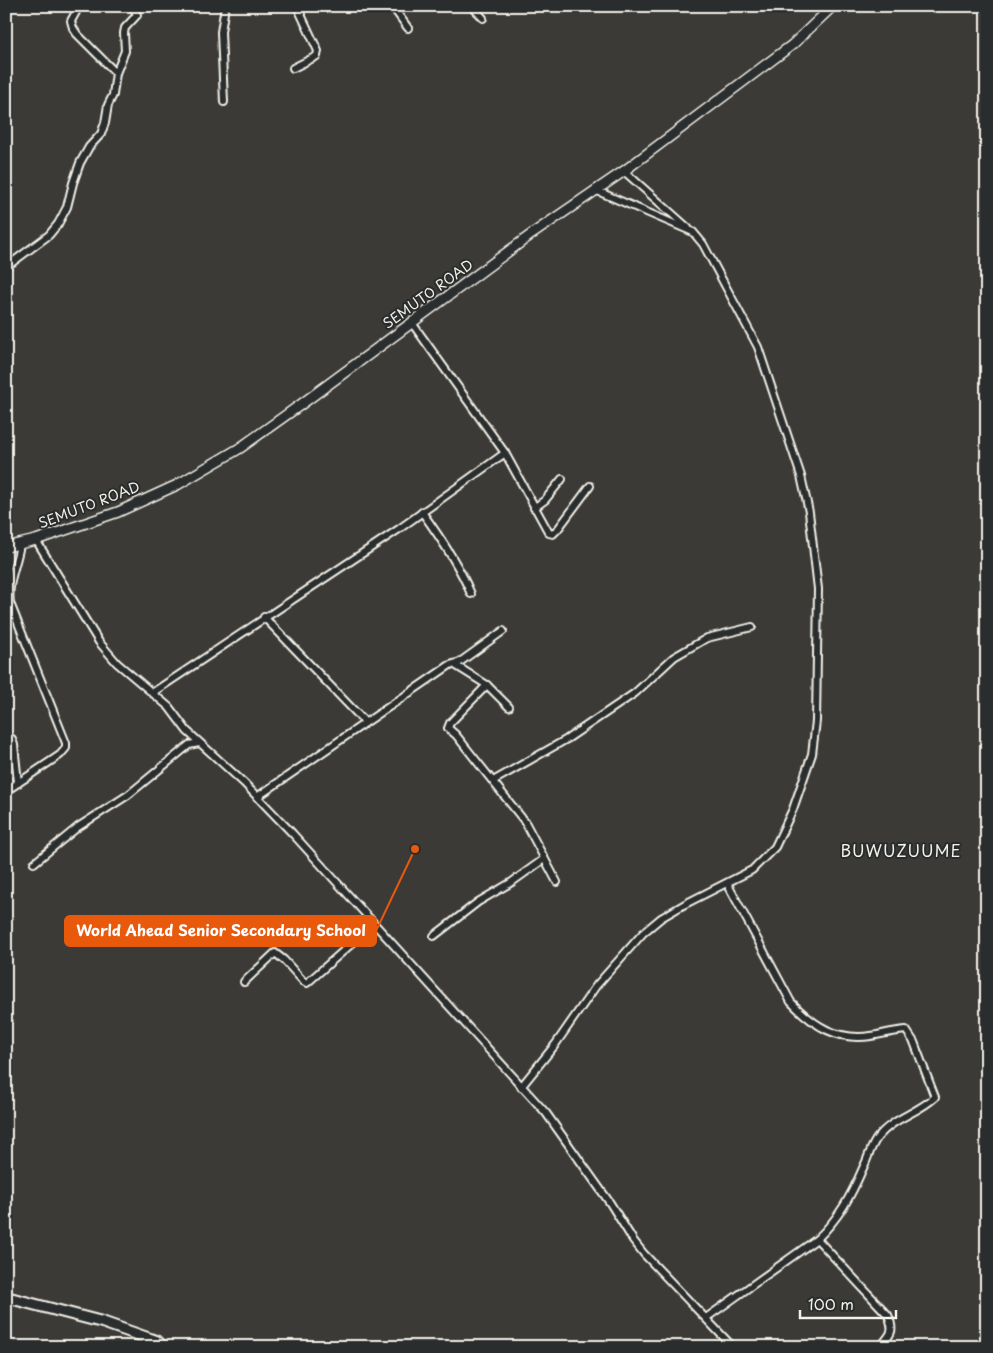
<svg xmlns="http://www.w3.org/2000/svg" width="993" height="1353" viewBox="0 0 993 1353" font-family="'Playpen Sans',sans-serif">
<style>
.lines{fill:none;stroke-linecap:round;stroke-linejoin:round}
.minor-casing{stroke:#f4f1e8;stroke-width:10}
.secondary-casing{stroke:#f4f1e8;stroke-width:12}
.primary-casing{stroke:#f4f1e8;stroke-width:14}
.minor{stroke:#2a2d2e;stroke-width:6}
.secondary{stroke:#2a2d2e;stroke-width:9}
.primary{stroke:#2a2d2e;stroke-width:10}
.labels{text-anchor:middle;stroke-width:4;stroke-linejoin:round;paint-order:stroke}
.street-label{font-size:14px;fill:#f4f1e8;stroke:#2a2d2e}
.quarter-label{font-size:16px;letter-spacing:1px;fill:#f4f1e8;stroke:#2a2d2e}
.leader{fill:none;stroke:#e8590c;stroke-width:2}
.callout-dot{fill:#e8590c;stroke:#2a2d2e;stroke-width:2}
.callout{fill:#e8590c;stroke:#e8590c;stroke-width:2}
.callout-label{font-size:15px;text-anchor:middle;font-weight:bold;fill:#fff}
</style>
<rect width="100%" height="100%" fill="#3b3a37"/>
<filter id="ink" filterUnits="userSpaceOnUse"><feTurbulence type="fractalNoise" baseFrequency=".02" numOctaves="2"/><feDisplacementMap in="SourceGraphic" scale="10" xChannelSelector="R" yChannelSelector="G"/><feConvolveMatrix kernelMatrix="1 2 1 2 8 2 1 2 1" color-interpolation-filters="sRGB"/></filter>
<g filter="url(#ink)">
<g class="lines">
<defs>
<g id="minor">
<polyline points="392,6 408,28"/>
<polyline points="472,6 483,18"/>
<polyline points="76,12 71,21 73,28 77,34 116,73"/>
<polyline points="293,68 317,56 318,51 297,6"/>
<polyline points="224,102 221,32 225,6"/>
<polyline points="624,171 688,228"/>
<polyline points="6,267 49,235 58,224 67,207 73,183 80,163 89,147 101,134 105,123 108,105 113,95 116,73 125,51 124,33 125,28 137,15 133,6"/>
<polyline points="412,323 505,453 549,533 553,534 558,529 590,486"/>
<polyline points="534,508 545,500 562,479"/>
<path d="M 422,512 C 440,537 459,565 471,594"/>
<polyline points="6,535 6,537"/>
<polyline points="36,540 99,642 117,663 169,707 187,731 244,783 293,834 546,1113 610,1203 633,1240 644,1254 733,1347"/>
<polyline points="264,617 365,722"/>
<polyline points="455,665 487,685 509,707"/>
<polyline points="487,685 450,723 448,728 456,735 525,822 557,882"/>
<polyline points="152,693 399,529 505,453"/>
<polyline points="6,738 9,737 12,739 14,745 18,783"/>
<polyline points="493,781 567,739 635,693 674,657 707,638 752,627"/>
<path d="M 6,791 L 60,755 L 66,748 L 66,743 L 10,603 C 7,582 17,564 20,544"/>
<polyline points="257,797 450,665 460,662 503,631"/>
<polyline points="34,863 78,827 128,795 189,745 199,743"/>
<polyline points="434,936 478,902 512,882 544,859"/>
<polyline points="244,982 275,953 284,960 303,981 307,983 374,924"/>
<polyline points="521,1087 555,1045 596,986 643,933 661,918 685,904 752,870 775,847 793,809 812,754 816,721 818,589 809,512 801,476 758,347 703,244 693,232 595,190"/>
<path d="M 817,1239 L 888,1315 C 895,1332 891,1334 880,1347"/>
<path d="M 706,1318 L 817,1239 C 839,1218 851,1196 863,1168 C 868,1159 871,1145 878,1137 C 893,1118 918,1113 935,1097 L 914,1042 L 906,1030 C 894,1031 883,1034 871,1036 C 837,1041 814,1026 791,1002 L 727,883"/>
</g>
<polyline id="secondary" points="6,547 36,540 118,512 177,485 240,448 303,403 532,234 624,171 792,45 833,6"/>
<polyline id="primary" points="6,1297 102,1322 156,1341 164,1347"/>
</defs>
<!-- minor casing -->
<use href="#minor" class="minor-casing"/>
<!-- secondary casing -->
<use href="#secondary" class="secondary-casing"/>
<!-- primary casing -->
<use href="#primary" class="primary-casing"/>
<!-- minor -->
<use href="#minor" class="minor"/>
<!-- secondary -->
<use href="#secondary" class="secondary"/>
<!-- primary -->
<use href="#primary" class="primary"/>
</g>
</g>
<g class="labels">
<!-- street labels -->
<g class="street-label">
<text transform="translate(428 294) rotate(-36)" y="5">SEMUTO ROAD</text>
<text transform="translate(89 505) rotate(-21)" y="5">SEMUTO ROAD</text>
</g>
<!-- quarter labels -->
<g class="quarter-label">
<text x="901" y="857">BUWUZUUME</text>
</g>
</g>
<!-- callouts -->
<path class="leader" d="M415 849L376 931"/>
<circle class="callout-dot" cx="415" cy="849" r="5"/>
<rect class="callout" x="65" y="916" width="311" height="30" rx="5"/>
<g class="callout-label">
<text x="221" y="936">World Ahead Senior Secondary School</text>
</g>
<!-- margin -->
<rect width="993" height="1353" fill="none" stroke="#2a2d2e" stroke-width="25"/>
<rect x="12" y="12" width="968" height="1328" fill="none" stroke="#f4f1e8" stroke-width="2" filter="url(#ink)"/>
<!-- scale -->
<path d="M800 1310v8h96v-8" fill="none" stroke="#f4f1e8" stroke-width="2.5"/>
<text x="808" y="1310" font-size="15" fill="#f4f1e8" stroke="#2a2d2e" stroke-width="4" paint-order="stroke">100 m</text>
</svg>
